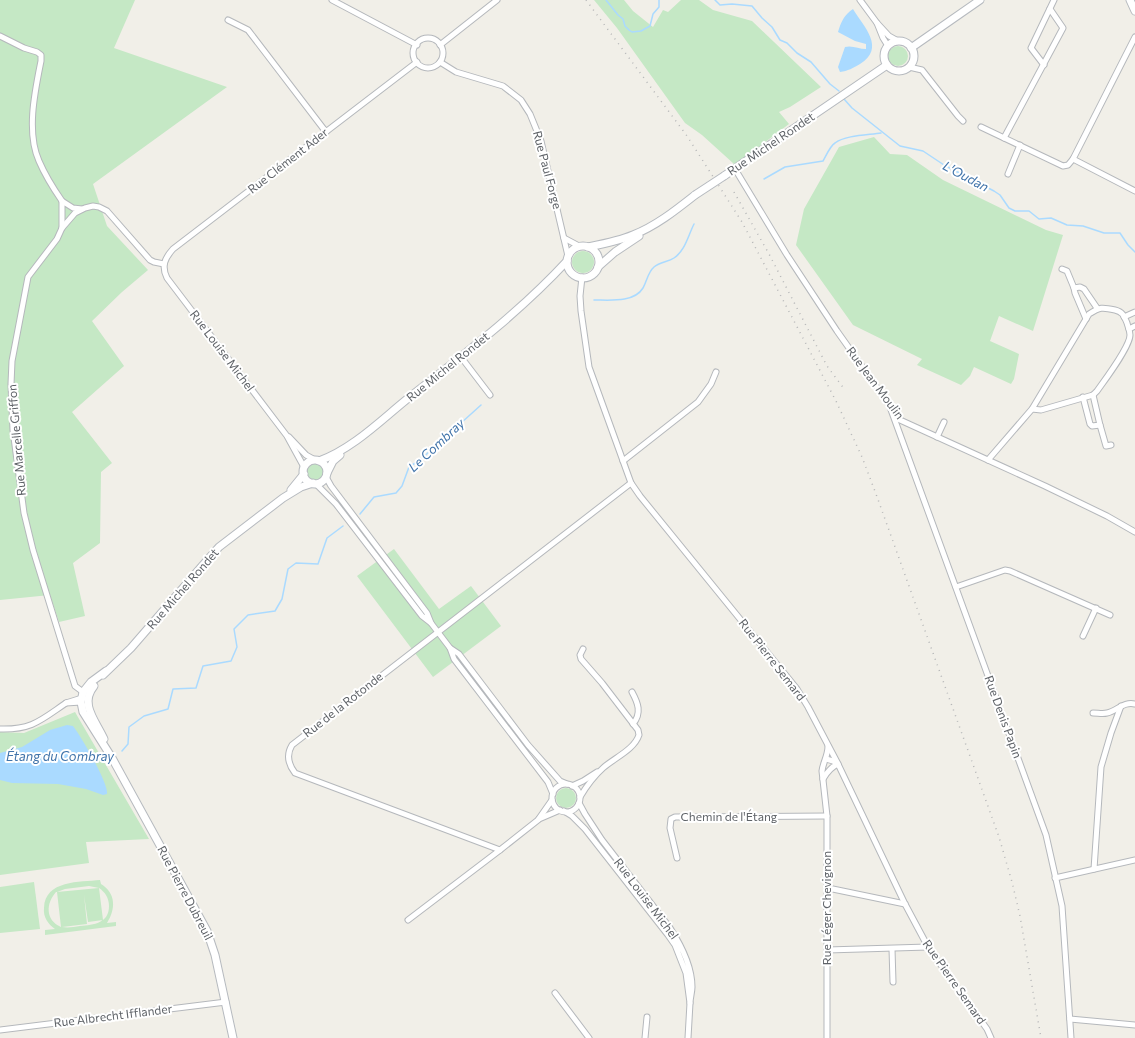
<svg xmlns="http://www.w3.org/2000/svg" width="1135" height="1038" viewBox="0 0 1135 1038" font-family="Commissioner,sans-serif">
<style>
.green{fill:#c5e8c5;fill-rule:evenodd}
.water{fill:#aadaff}
.lines{fill:none;stroke-linecap:round;stroke-linejoin:round}
.stream{stroke:#aadaff;stroke-width:1.5}
.street-casing{stroke:#b5b8bc;stroke-width:7}
.secondary-casing{stroke:#b6babf;stroke-width:9}
.street{stroke:#fff;stroke-width:5}
.secondary{stroke:#fff;stroke-width:7}
.rail{stroke:#b6b7b8;stroke-width:1.5;stroke-dasharray:1 5;stroke-linecap:butt}
.secondary-bridge-casing{stroke:#b6babf;stroke-width:9;stroke-linecap:butt}
.secondary-bridge{stroke:#fff;stroke-width:7}
.labels{text-anchor:middle;stroke-width:4;stroke-linejoin:round;paint-order:stroke}
.street-label{font-size:12px;fill:#5f6368;stroke:#fff}
.water-label{font-size:13px;font-style:italic;fill:#4174aa;stroke:#fff}
</style>
<rect width="100%" height="100%" fill="#f1efe8"/>
<!-- green -->
<g class="green">
<polygon points="0,0 135,0 114,48 227,87 93,184 107,226 148,270 122,292 92,321 124,366 72,412 112,463 101,472 100,543 73,563 85,616 59,622 50,595 0,600"/>
<polygon points="594,0 624,0 633,11 653,27 663,10 668,12 681,0 699,0 713,10 752,21 821,87 790,107 779,112 789,124 744,158 734,164 702,135 685,123 617,28"/>
<circle cx="898" cy="56" r="10"/>
<polygon points="874,137 890,154 907,155 943,180 1046,230 1063,235 1033,331 999,316 990,341 1019,354 1014,379 1011,384 974,367 970,376 961,385 917,365 922,359 853,325 796,245 804,209 839,147"/>
<circle cx="583" cy="262" r="11"/>
<circle cx="315" cy="472" r="9"/>
<polygon points="394,549 439,609 471,586 501,626 433,677 357,576"/>
<polygon points="75,712 149,839 86,842 89,863 0,875 0,732 24,733"/>
<circle cx="566" cy="798" r="10"/>
<path d="M 100,880 L 101,884 C 116,893 116,909 107,923 L 116,922 L 116,926 L 45,935 L 45,930 L 55,929 C 48,924 43,917 44,908 C 45,880 80,882 100,880 ZM 89,886 L 99,888 L 57,892 L 65,889 ZM 99,888 C 105,892 109,898 109,906 C 109,923 94,925 80,926 C 74,927 68,928 62,927 L 87,924 L 84,895 L 88,922 L 103,920 ZM 56,892 L 57,892 L 61,927 C 45,920 46,903 56,892 Z"/>
<polygon points="34,882 40,929 0,933 0,887"/>
</g>
<!-- water -->
<g class="water">
<path d="M 853,9 C 864,27 886,48 860,64 C 853,68 848,71 840,72 L 838,67 L 845,47 C 852,45 859,49 866,49 L 866,44 L 855,41 L 838,32 C 841,22 844,15 853,9 Z"/>
<path d="M 67,725 L 73,726 C 81,736 109,784 107,794 L 103,795 L 86,789 L 58,784 L 12,783 L 0,780 L 0,753 L 22,747 L 50,730 Z"/>
</g>
<g class="lines">
<!-- stream -->
<g class="stream">
<polyline points="606,0 618,15 623,19 625,26 629,30 632,32 641,31 650,26 653,14 659,7 659,0"/>
<polyline points="715,0 720,5 732,4 752,6 762,18 772,27 780,40 787,43 797,53 811,62 830,84 839,91"/>
<polyline points="844,99 852,108 900,146 923,151 944,165 994,191 1000,195 1009,208 1015,211 1029,211 1039,219 1051,218 1067,225 1083,226 1104,233 1120,233 1128,245 1135,252"/>
<path d="M 764,179 L 785,167 L 823,161 C 826,156 830,146 835,143 C 845,135 869,135 881,133"/>
<path d="M 594,300 C 609,300 634,303 643,288 C 647,281 648,272 654,267 C 660,262 668,262 674,258 C 685,251 688,236 694,224"/>
<polyline points="360,514 374,497 396,493 402,486 409,467 420,460 481,405"/>
<polyline points="122,751 128,744 129,727 144,716 168,709 173,689 196,688 203,666 231,661 237,647 234,629 248,615 275,611 282,599 288,569 296,563 318,564 327,538 343,526"/>
</g>
<defs>
<g id="street">
<polyline points="332,0 417,45"/>
<polyline points="860,0 877,23"/>
<polyline points="228,20 248,30 326,132"/>
<path d="M 0,36 L 24,48 L 37,52 L 41,55 L 41,61 C 35,91 26,132 39,161 C 45,175 53,188 62,201"/>
<polyline points="1135,37 1073,159 1135,191"/>
<circle cx="428" cy="53" r="15"/>
<polyline points="440,45 497,0"/>
<polyline points="888,46 883,38 877,23 889,36 898,41"/>
<polyline points="440,62 456,72 503,86 521,100 530,114 541,141 568,256"/>
<polyline points="1044,65 1031,48 1054,0"/>
<polyline points="909,67 922,70 958,116 963,121"/>
<polyline points="981,127 1063,166 1068,165 1073,159"/>
<polyline points="1004,138 1063,28 1050,9"/>
<polyline points="735,169 787,255 837,331 900,420 1045,486 1107,516 1135,532"/>
<polyline points="1008,174 1020,145"/>
<polyline points="62,228 62,201 73,208 82,209"/>
<polyline points="564,238 579,246"/>
<polyline points="1062,269 1067,271 1074,288"/>
<polyline points="582,277 580,296 581,311 589,367 631,483 640,496 797,689 808,707 838,764 905,904 928,947 987,1029 991,1038"/>
<polyline points="1124,317 1135,312"/>
<polyline points="1086,319 1075,293 1074,288 1080,287 1084,289 1097,308"/>
<polyline points="1129,329 1135,326"/>
<polyline points="461,357 490,395"/>
<polyline points="1083,397 1090,424 1092,426 1100,425 1093,395"/>
<polyline points="890,407 1046,835 1062,906 1071,1038"/>
<polyline points="1100,425 1106,446 1111,445"/>
<polyline points="289,437 306,455 315,460"/>
<polyline points="937,437 944,422"/>
<path d="M 988,460 L 1032,409 L 1089,314 C 1100,307 1102,307 1115,310 C 1123,312 1124,316 1127,323 C 1128,327 1130,331 1130,335 C 1130,347 1104,381 1097,391 L 1093,395 L 1041,410 L 1032,409"/>
<polyline points="623,461 698,402 711,384 716,372"/>
<path d="M 304,467 L 287,436 L 167,278 C 161,266 165,258 173,249 L 417,62"/>
<polyline points="316,484 336,504 422,616 431,623 427,613 331,486 326,477"/>
<polyline points="956,587 1005,570 1010,571 1110,615"/>
<polyline points="431,623 450,648"/>
<polyline points="1083,636 1096,608"/>
<polyline points="83,692 75,686 33,550 24,513 13,430 11,384 12,361 28,277 57,239 62,228 75,213 85,208 93,206 99,207 107,211 150,260 154,262 164,264"/>
<path d="M 632,692 C 638,703 642,713 633,724"/>
<polyline points="81,702 66,703 82,698"/>
<path d="M 1093,713 C 1098,713 1103,714 1107,713 C 1117,711 1124,701 1135,704"/>
<path d="M 0,729 C 32,730 41,720 66,703"/>
<path d="M 823,779 C 827,772 831,767 838,764 L 833,761 L 826,759"/>
<circle cx="566" cy="798" r="14"/>
<polyline points="572,786 583,781 597,772"/>
<polyline points="553,794 548,782 454,659 450,648 459,654 528,745 560,781 567,784"/>
<path d="M 580,797 C 586,787 594,776 603,768 C 614,758 634,750 639,735 L 638,730 L 602,683 L 581,659 L 580,655 L 583,649"/>
<path d="M 552,800 L 538,820 L 500,850 L 295,773 C 288,764 286,755 292,745 L 631,483"/>
<path d="M 564,811 L 572,816 L 585,829 L 668,935 L 675,945 L 686,973 L 690,1003 C 690,998 692,992 692,987 C 692,966 681,945 670,928 L 602,840 L 585,814 L 579,803"/>
<polyline points="539,819 560,810"/>
<polyline points="677,858 670,828 671,819 675,817 827,816"/>
<polyline points="1094,869 1101,767 1111,733 1121,706"/>
<polyline points="1055,878 1135,860"/>
<polyline points="828,888 905,904"/>
<polyline points="408,920 500,850"/>
<polyline points="892,949 893,982"/>
<polyline points="827,950 928,947"/>
<polyline points="555,993 589,1038"/>
<polyline points="1070,1019 1135,1025"/>
<polyline points="0,1030 226,1002"/>
<polyline points="645,1038 647,1017"/>
<polyline points="688,1038 690,1003"/>
<path d="M 827,1038 L 827,816 L 822,771 C 823,762 828,756 828,746"/>
</g>
<g id="secondary">
<polyline points="1130,0 1135,11"/>
<circle cx="899" cy="56" r="15"/>
<polyline points="911,48 980,0"/>
<polyline points="724,176 887,65"/>
<circle cx="583" cy="262" r="16"/>
<path d="M 588,247 C 603,244 619,241 633,235 C 656,226 676,210 695,195"/>
<polyline points="598,267 615,252 639,236"/>
<circle cx="315" cy="472" r="12"/>
<path d="M 319,461 C 352,449 379,422 406,400 C 462,356 519,313 567,261"/>
<polyline points="327,473 333,461 340,455"/>
<polyline points="291,490 304,474"/>
<polyline points="106,671 91,682 83,692 81,702 83,712 112,758 207,931 215,955 233,1038"/>
<polyline points="103,675 131,648 203,565 219,547 283,498 301,487 313,483"/>
<path d="M 94,686 C 79,704 96,721 104,739"/>
</g>
</defs>
<!-- street casing -->
<use href="#street" class="street-casing"/>
<!-- secondary casing -->
<use href="#secondary" class="secondary-casing"/>
<!-- street -->
<use href="#street" class="street"/>
<!-- secondary -->
<use href="#secondary" class="secondary"/>
<!-- rail -->
<g class="rail">
<polyline points="586,0 687,136 742,222 836,401 862,457 876,494 999,837 1012,882 1020,916 1041,1038"/>
<polyline points="734,192 769,254 827,366 845,390"/>
</g>
<defs>
<polyline id="secondary-bridge" points="695,195 724,176"/>
</defs>
<!-- secondary-bridge casing -->
<use href="#secondary-bridge" class="secondary-bridge-casing"/>
<!-- secondary-bridge -->
<use href="#secondary-bridge" class="secondary-bridge"/>
</g>
<g class="labels">
<!-- street labels -->
<g class="street-label">
<text transform="translate(771 144) rotate(-34)" y="4">Rue Michel Rondet</text>
<text transform="translate(288 161) rotate(-38)" y="4">Rue Clément Ader</text>
<text transform="translate(547 170) rotate(75)" y="4">Rue Paul Forge</text>
<text transform="translate(222 351) rotate(53)" y="4">Rue Louise Michel</text>
<text transform="translate(448 367) rotate(-39)" y="4">Rue Michel Rondet</text>
<text transform="translate(875 383) rotate(53)" y="4">Rue Jean Moulin</text>
<text transform="translate(17 440) rotate(-95)" y="4">Rue Marcelle Griffon</text>
<text transform="translate(183 589) rotate(-49)" y="4">Rue Michel Rondet</text>
<text transform="translate(772 660) rotate(52)" y="4">Rue Pierre Semard</text>
<text transform="translate(343 705) rotate(-38)" y="4">Rue de la Rotonde</text>
<text transform="translate(1003 717) rotate(70)" y="4">Rue Denis Papin</text>
<text x="729" y="821">Chemin de l'Étang</text>
<text transform="translate(185 893) rotate(62)" y="4">Rue Pierre Dubreuil</text>
<text transform="translate(646 899) rotate(53)" y="4">Rue Louise Michel</text>
<text transform="translate(827 908) rotate(-90)" y="4">Rue Léger Chevignon</text>
<text transform="translate(954 982) rotate(55)" y="4">Rue Pierre Semard</text>
<text transform="translate(113 1016) rotate(-7)" y="4">Rue Albrecht Ifflander</text>
</g>
<!-- water labels -->
<g class="water-label">
<text transform="translate(966 176) rotate(28)" y="5">L'Oudan</text>
<text transform="translate(436 445) rotate(-43)" y="5">Le Combray</text>
<text x="60" y="761">Étang du Combray</text>
</g>
</g>
</svg>
